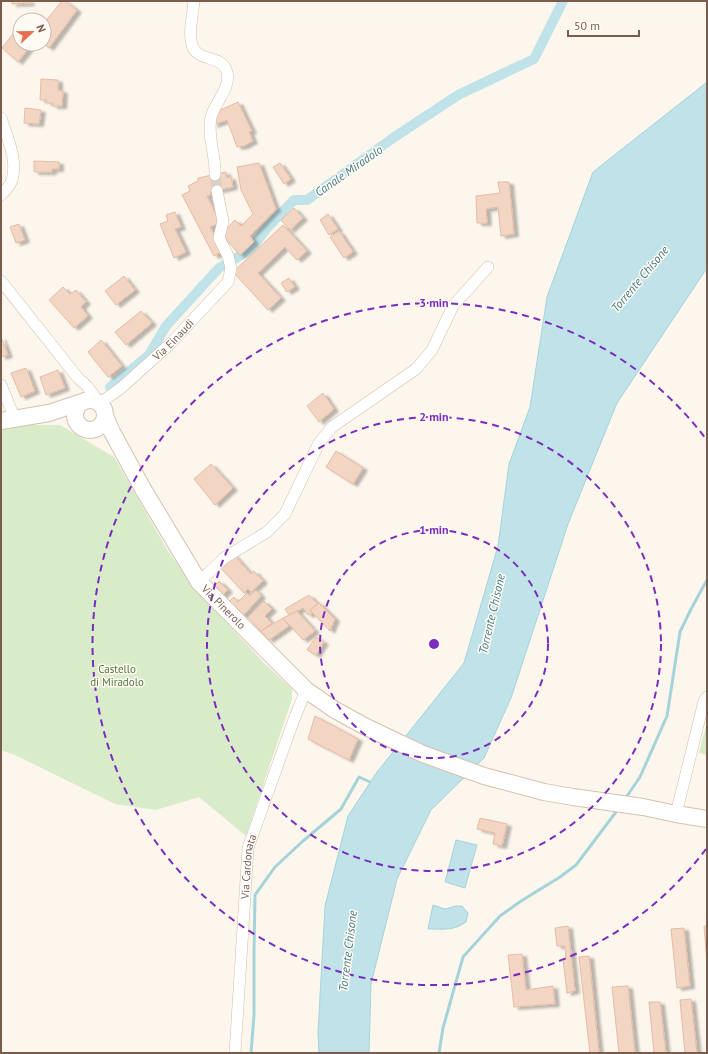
<svg xmlns="http://www.w3.org/2000/svg" width="708" height="1054" viewBox="0 0 708 1054" font-family="'PT Sans',sans-serif">
<style>
.green{fill:#d8ecc9}
.water{fill:#bfe3e8;stroke:#a5d3da}
.lines{fill:none;stroke-linecap:round;stroke-linejoin:round}
.stream{stroke:#a5d3da;stroke-width:3}
.canal{stroke:#bfe3e8;stroke-width:10}
.building{fill:#f3d5c3;stroke:#e6bba3;filter:url(#shadow)}
.street-tunnel{stroke:#dcd0c4;stroke-width:11;stroke-dasharray:11 5.5;stroke-linecap:butt}
.street-casing{stroke:#d1beb0;stroke-width:12}
.secondary-casing{stroke:#d6c0b0;stroke-width:18}
.street{stroke:#fff;stroke-width:11}
.secondary{stroke:#fff;stroke-width:16}
.ring{fill:none;stroke:#7b2cbf;stroke-width:2;stroke-dasharray:7 5}
.labels{text-anchor:middle;stroke-width:3;stroke-linejoin:round;paint-order:stroke}
.street-label{font-size:11px;fill:#7a5c4d;stroke:#fffaf3}
.park-label{font-size:11px;fill:#537a41;stroke:#fffaf3}
.water-label{font-size:12px;font-style:italic;fill:#437c86;stroke:#fffaf3}
.centre{fill:#7b2cbf;stroke:#fffaf3;stroke-width:2}
.ring-label{font-size:12px;text-anchor:middle;font-weight:bold;fill:#7b2cbf;stroke:#fffaf3;stroke-width:3;stroke-linejoin:round;paint-order:stroke}
</style>
<defs>
<filter id="shadow"><feDropShadow dx="4.5" dy="2.5" stdDeviation="1" flood-color="#0004"/></filter>
</defs>
<rect width="100%" height="100%" fill="#fdf6ec"/>
<!-- green -->
<g class="green">
<polygon points="30,425 60,425 114,457 168,551 195,589 265,664 292,689 292,699 246,836 199,797 156,810 115,804 15,755 1,750 1,428"/>
<polygon points="707,722 707,755 699,753"/>
</g>
<!-- water -->
<g class="water">
<polygon points="707,82 707,268 617,403 568,524 511,698 484,758 431,810 397,879 371,984 369,1053 319,1053 318,1033 325,906 348,816 377,772 464,663 498,546 509,464 530,407 547,297 593,172"/>
<polygon points="456,840 477,845 465,888 445,882"/>
<path d="M 433,905 L 445,909 L 456,906 L 462,906 L 468,913 L 466,922 C 454,931 442,929 428,929 Z"/>
</g>
<g class="lines">
<!-- stream -->
<g class="stream">
<polyline points="625,799 640,777 667,716 680,632 691,609 707,580"/>
<polyline points="251,1053 254,1015 254,952 255,895 275,867 303,841 341,809 359,777 370,782"/>
<polyline points="439,1053 443,1028 463,957 500,916 521,901 560,877 576,865 619,808"/>
</g>
<!-- canal -->
<polyline class="canal" points="110,387 149,355 166,326 219,268 250,250 267,228 294,200 307,200 393,138 458,95 534,59 563,1"/>
</g>
<!-- building -->
<g class="building">
<polygon points="12,1 30,1 30,3 12,4"/>
<polygon points="62,1 65,1 77,10 49,48 44,44 44,23"/>
<polygon points="13,34 20,40 20,44 24,44 29,48 18,62 2,48"/>
<polygon points="41,79 58,80 58,90 63,91 62,106 53,106 53,103 47,103 47,100 40,100"/>
<polygon points="238,102 252,131 249,132 253,141 244,146 237,147 227,120 213,125 216,112"/>
<polygon points="25,108 41,110 39,124 24,123"/>
<polygon points="34,161 59,162 59,169 52,169 52,172 34,172"/>
<polygon points="259,163 276,209 250,236 254,242 240,255 221,234 235,220 241,226 253,214 241,190 237,167"/>
<polygon points="280,163 291,179 284,184 273,167"/>
<polygon points="226,172 227,178 231,177 233,187 210,192 211,195 207,196 220,222 210,227 223,251 214,256 182,195 190,191 188,186 198,181 198,178"/>
<polygon points="498,182 509,182 514,234 501,236 498,207 486,209 487,223 477,223 476,196 500,193"/>
<polygon points="294,208 303,218 290,230 281,220"/>
<polygon points="175,212 181,227 175,229 186,252 174,258 160,224 168,221 166,215"/>
<polygon points="328,214 338,229 329,235 320,220"/>
<polygon points="19,224 25,240 16,243 10,227"/>
<polygon points="283,225 307,251 297,260 285,247 258,273 281,298 268,310 233,272"/>
<polygon points="339,231 353,252 344,258 330,237"/>
<polygon points="124,276 135,290 116,305 105,291"/>
<polygon points="289,278 295,287 287,292 281,283"/>
<polygon points="63,287 70,294 76,290 86,302 81,307 88,316 74,328 49,300"/>
<polygon points="141,311 152,323 126,345 115,332"/>
<polygon points="1,337 8,355 1,357"/>
<polygon points="101,340 122,366 108,377 88,352"/>
<polygon points="26,368 35,391 21,397 11,373"/>
<polygon points="58,370 65,388 46,395 40,377"/>
<polygon points="323,393 334,409 319,422 307,406"/>
<polygon points="336,451 363,468 353,484 326,467"/>
<polygon points="211,464 233,488 215,505 194,479"/>
<polygon points="233,554 251,574 254,571 263,581 251,592 248,589 244,593 219,566"/>
<polygon points="219,581 228,590 222,596 213,588"/>
<polygon points="256,590 261,596 241,618 227,603 234,597 238,602 247,593 250,596"/>
<polygon points="309,595 318,604 310,610 313,613 308,615 303,608 289,615 285,609"/>
<polygon points="264,601 272,609 265,616 272,623 261,631 248,617"/>
<polygon points="319,603 335,619 330,631 310,610"/>
<polygon points="297,611 315,631 303,640 283,618"/>
<polygon points="283,618 289,626 269,640 261,631"/>
<polygon points="316,637 324,642 316,655 307,650"/>
<polygon points="315,716 358,739 349,760 308,739"/>
<polygon points="480,818 507,824 502,846 493,844 495,833 477,829"/>
<polygon points="568,926 575,991 567,993 563,959 566,959 565,946 557,946 555,928"/>
<polygon points="704,926 707,926 707,963"/>
<polygon points="684,928 690,986 677,988 671,929"/>
<polygon points="522,954 526,990 553,986 555,1004 514,1007 508,955"/>
<polygon points="589,956 599,1053 590,1053 579,957"/>
<polygon points="628,986 635,1053 619,1053 612,987"/>
<polygon points="691,999 697,1053 685,1053 680,1000"/>
<polygon points="649,1002 660,1002 666,1053 654,1053"/>
</g>
<g class="lines">
<!-- street-tunnel -->
<polyline class="street-tunnel" points="215,175 217,191"/>
<defs>
<g id="street">
<path d="M 194,1 C 193,14 189,28 191,40 C 194,65 221,52 227,72 C 231,88 215,102 211,117 C 207,136 216,156 215,175"/>
<path d="M 1,118 C 7,137 18,160 12,180 C 10,186 5,191 1,195"/>
<polyline points="1,281 78,378 87,386 98,401"/>
<polyline points="1,385 15,419"/>
<path id="s1" d="M 100,403 L 121,388 L 170,344 L 228,282 L 231,268 L 228,256 L 219,238 L 223,221 L 217,191"/>
<polyline points="199,582 224,558 267,532 285,514 319,443 332,427 416,369 432,350 453,306 488,267"/>
<polyline points="676,814 704,701 707,697"/>
<path id="s2" d="M 235,1053 L 248,848 L 293,722 L 306,690"/>
</g>
<g id="secondary">
<circle cx="90" cy="415" r="15"/>
<path id="s3" d="M 105,416 L 112,432 L 143,489 L 199,582 L 306,690 L 335,710 L 366,727 L 423,754 L 484,776 L 544,792 L 573,797 L 643,807 L 676,814 L 707,819"/>
<polyline points="1,421 49,413 79,403"/>
</g>
</defs>
<!-- street casing -->
<use href="#street" class="street-casing"/>
<!-- secondary casing -->
<use href="#secondary" class="secondary-casing"/>
<!-- street -->
<use href="#street" class="street"/>
<!-- secondary -->
<use href="#secondary" class="secondary"/>
</g>
<!-- distance rings -->
<g class="ring">
<circle cx="434" cy="644" r="114"/>
<circle cx="434" cy="644" r="227"/>
<path d="M706 849A341 341 0 1 1 706 439"/>
</g>
<g class="labels">
<!-- street labels -->
<g class="street-label">
<text dy="4" stroke="none"><textPath href="#s1" startOffset="97">Via Einaudi</textPath></text>
<text dy="4" stroke="none"><textPath href="#s3" startOffset="226">Via Pinerolo</textPath></text>
<text dy="4" stroke="none"><textPath href="#s2" startOffset="187">Via Cardonata</textPath></text>
</g>
<!-- park labels -->
<g class="park-label">
<text x="117" y="673">Castello<tspan x="117" dy="13">di Miradolo</tspan></text>
</g>
<!-- water labels -->
<g class="water-label">
<text transform="translate(349 171) rotate(-35)" y="4">Canale Miradolo</text>
<text transform="translate(640 279) rotate(-50)" y="4">Torrente Chisone</text>
<text transform="translate(492 614) rotate(-77)" y="4">Torrente Chisone</text>
<text transform="translate(348 951) rotate(-83)" y="4">Torrente Chisone</text>
</g>
</g>
<circle cx="434" cy="644" r="6" class="centre"/>
<g class="ring-label">
<text x="434" y="307">3 min</text>
<text x="434" y="421">2 min</text>
<text x="434" y="534">1 min</text>
</g>
<!-- border -->
<rect width="708" height="1054" fill="none" stroke="#7a5c4d" stroke-width="4"/>
<!-- north arrow -->
<g transform="translate(32 32) rotate(68)"><circle r="19" fill="#fffaf3" stroke="#cabbb1"/>
<path d="M0-3L7 15L0 10L-7 15Z" fill="#e76f51"/>
<text y="-6" font-size="11" font-weight="bold" text-anchor="middle" fill="#7a5c4d">N</text>
</g>
<!-- scale -->
<path d="M568 30v6h71v-6" fill="none" stroke="#7a5c4d" stroke-width="2"/>
<text x="574" y="30" font-size="12" fill="#7a5c4d" stroke="#fffaf3" stroke-width="3" paint-order="stroke">50 m</text>
</svg>
